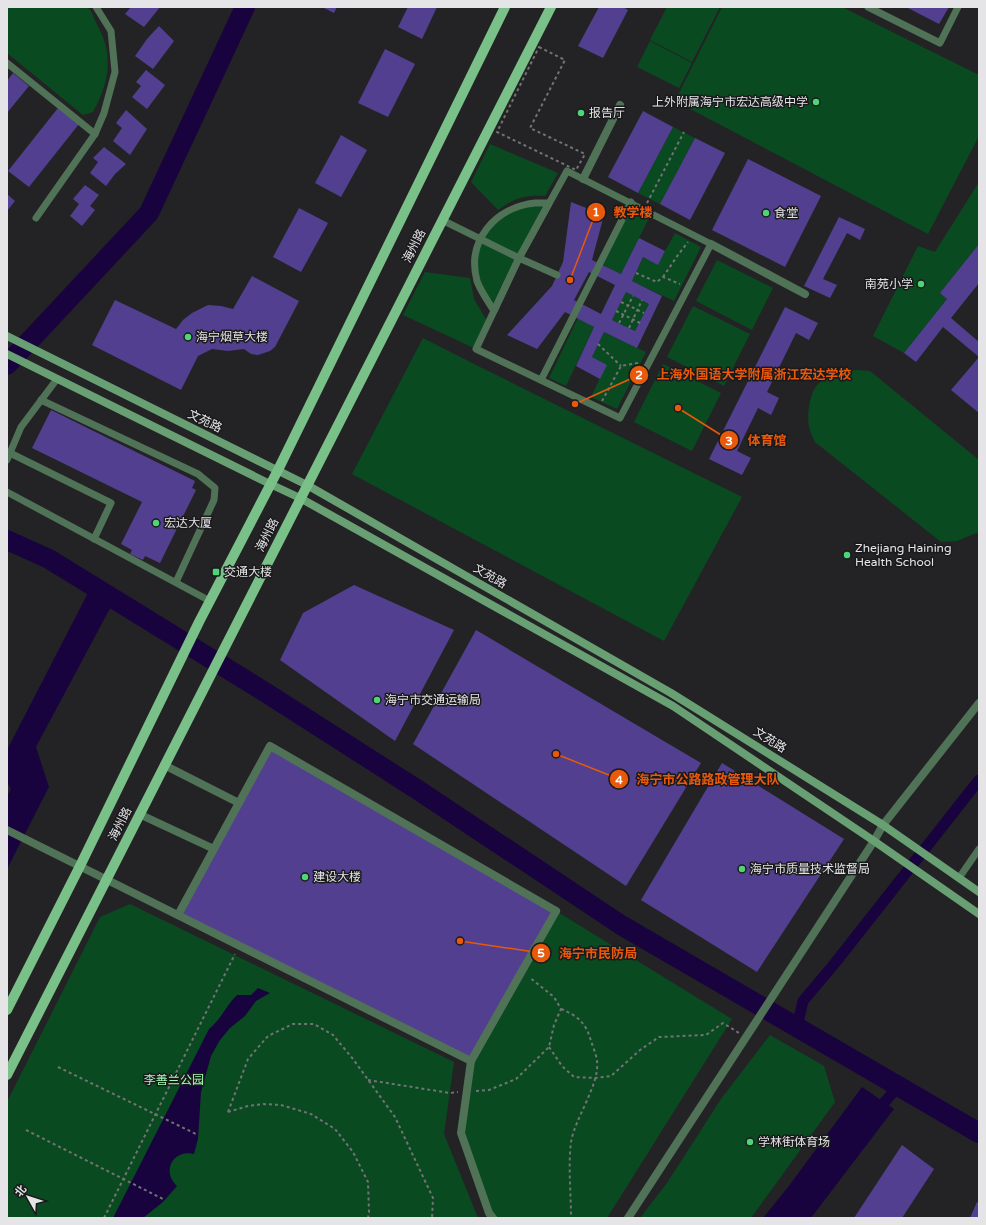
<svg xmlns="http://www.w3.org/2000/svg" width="986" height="1225" viewBox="0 0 986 1225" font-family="'Varela Round','Noto Sans SC',sans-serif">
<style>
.green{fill:#0a4a21}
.water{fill:#19033f}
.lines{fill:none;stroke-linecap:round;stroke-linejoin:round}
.canal{stroke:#19033f;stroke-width:11}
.river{stroke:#19033f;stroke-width:20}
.building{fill:#523f90;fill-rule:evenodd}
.path{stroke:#737375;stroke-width:2;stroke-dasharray:3 3;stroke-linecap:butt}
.service{stroke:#507256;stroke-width:7}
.minor{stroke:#507256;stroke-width:8}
.tertiary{stroke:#507256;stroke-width:8}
.secondary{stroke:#689f73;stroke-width:8}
.primary{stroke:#79c188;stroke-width:10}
.poi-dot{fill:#4ed676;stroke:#1a1a1c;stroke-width:1.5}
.labels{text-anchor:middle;stroke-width:3;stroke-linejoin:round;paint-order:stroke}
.poi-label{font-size:12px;fill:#e5e5e7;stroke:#1a1a1c;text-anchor:start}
.street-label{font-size:12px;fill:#e5e5e7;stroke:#1a1a1c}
.park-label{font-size:12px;fill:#a3fbb5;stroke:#1a1a1c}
.leader{fill:none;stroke:#e8590c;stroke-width:1.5}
.callout-dot{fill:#e8590c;stroke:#1a1a1c;stroke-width:1.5}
.mark-label{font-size:12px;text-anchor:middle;font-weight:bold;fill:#fff}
.callout-label{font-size:13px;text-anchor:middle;font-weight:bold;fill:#e8590c;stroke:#1a1a1c;stroke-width:3;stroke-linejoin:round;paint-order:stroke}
</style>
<rect width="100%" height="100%" fill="#232326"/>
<!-- green -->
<g class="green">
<path d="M 7,7 L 87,7 L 91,11 C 95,22 102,32 105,43 C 112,68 105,90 93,112 L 83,115 L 7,53 Z"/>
<polygon points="667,7 720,7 692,62 650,40"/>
<polygon points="722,7 842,7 979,75 979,136 928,234 675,101"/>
<polygon points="650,41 692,63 679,88 637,67"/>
<polygon points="673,127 695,138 660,204 638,193"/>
<path d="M 490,144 L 558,173 L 545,196 C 524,195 515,198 498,210 L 471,182 Z"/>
<polygon points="979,182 979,244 940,293 947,299 904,353 873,336 918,246 935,252"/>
<polygon points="549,203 494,311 481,290 475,261 484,232 506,211"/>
<polygon points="631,209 649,218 621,274 603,265"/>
<polygon points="675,233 701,247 674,301 632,281 643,257 658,264"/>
<polygon points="717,260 773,288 752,330 696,301"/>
<polygon points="425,272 470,278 474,299 487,321 476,349 403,315"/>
<polygon points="626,292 649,304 635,331 612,320"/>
<polygon points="693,306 750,334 724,386 667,357"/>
<polygon points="578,318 594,327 566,386 549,378"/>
<polygon points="604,332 646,352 617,409 591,397 606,365 592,357"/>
<polygon points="423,338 476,365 742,497 664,641 352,474"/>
<polygon points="663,364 721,393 692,451 634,422"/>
<path d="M 857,370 L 870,371 L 979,460 L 979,532 L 957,541 L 941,542 L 815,442 C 813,438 811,434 810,430 C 806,419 809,395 817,385 C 827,375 844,371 857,370 Z"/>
<polygon points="130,904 454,1062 444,1134 478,1218 7,1218 7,1102 100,917"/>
<polygon points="556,911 732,1019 607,1218 493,1218 461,1133 471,1061"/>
<polygon points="770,1035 824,1066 835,1102 751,1218 640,1218 667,1183 721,1099"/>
</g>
<!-- water -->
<g class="water">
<polygon points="92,585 115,599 36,747 49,787 7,869 7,796 11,789 7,782 7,750"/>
<path d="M 258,988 L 270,993 L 256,1001 L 245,1016 L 230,1028 L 220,1040 L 211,1056 L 201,1092 L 198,1139 L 194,1154 C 173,1149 161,1171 177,1186 L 163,1202 L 143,1218 L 113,1218 L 209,1029 C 223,1017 225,1007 237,995 L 251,995 Z"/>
<polygon points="862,1087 894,1109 811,1218 763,1218 788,1187"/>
</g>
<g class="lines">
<!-- canal -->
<g class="canal">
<polyline points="797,1027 803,1001 835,963 979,780"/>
<polyline points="875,1114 898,1086"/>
</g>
<!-- river -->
<g class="river">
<polyline points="7,365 149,213 245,7"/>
<polyline points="7,540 49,559 268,694 418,790 621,925 979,1133"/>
</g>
</g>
<!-- building -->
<g class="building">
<polygon points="131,7 160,7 144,27 125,14"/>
<polygon points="322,7 337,7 334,13"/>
<polygon points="408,7 437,7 422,39 398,27"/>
<polygon points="599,7 623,7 628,10 603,58 578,46"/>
<polygon points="906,7 949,7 939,24"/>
<polygon points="159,26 174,41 153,69 135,56 147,39"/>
<polygon points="385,49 415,64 388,117 358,103"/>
<polygon points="146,70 165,85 147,109 132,97 141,86 136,82"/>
<polygon points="13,73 29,86 7,113 7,81"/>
<polygon points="58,108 79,124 29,187 8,171"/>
<polygon points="126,110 147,129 130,155 113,141 122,128 116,123"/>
<polygon points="643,111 673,127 638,193 608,177"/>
<polygon points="341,135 367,150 341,197 315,183"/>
<polygon points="695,138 725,153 690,220 660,204"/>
<polygon points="104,147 126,164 115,174 106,186 90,173 98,162 93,158"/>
<polygon points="748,159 821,196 785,267 712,230"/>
<polygon points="85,185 99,195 90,206 95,210 82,226 70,216 79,204 73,199"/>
<polygon points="7,194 15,201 7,211"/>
<path d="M 571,202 L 604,215 L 592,260 L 621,274 L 639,238 L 665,251 L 658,265 L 643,257 L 632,281 L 662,296 L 637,348 L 604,332 L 592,357 L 607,365 L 600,379 L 576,366 L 594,327 L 565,312 L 537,349 L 507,335 L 552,286 L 563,262 ZM 589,272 L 615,285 L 601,314 L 574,300 ZM 626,292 L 649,304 L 635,331 L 612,320 Z"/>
<polygon points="299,208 328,223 301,272 273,257"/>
<polygon points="839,217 865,229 860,240 847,233 823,279 837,285 830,298 804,286"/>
<polygon points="979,244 979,283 951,318 979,342 979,413 951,390 979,357 943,327 916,362 904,353 947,299 940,293"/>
<polygon points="252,276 299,301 275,347 270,351 258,355 251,354 244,349 228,351 212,349 198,356 181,390 92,345 115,300 176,329 183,320 192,313 208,305 221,306 233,309"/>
<polygon points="785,307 818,323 809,340 796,333 767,392 779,398 771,415 758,408 737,451 751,458 742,475 709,459"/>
<polygon points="51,410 195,481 192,488 196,490 160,563 145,556 143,560 130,554 132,550 121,544 142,502 32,448"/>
<polygon points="354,585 454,630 395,741 280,660 303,613"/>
<polygon points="476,630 701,763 626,886 413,744"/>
<polygon points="270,746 556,911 471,1061 178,915"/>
<polygon points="722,763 844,839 757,972 641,900"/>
<polygon points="902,1145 934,1169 902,1218 854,1218"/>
<polygon points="977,1202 979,1203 979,1218 970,1218"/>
</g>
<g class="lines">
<!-- path -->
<g class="path">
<polygon points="539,47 565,60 530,128 585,154 576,170 497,132"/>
<polyline points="647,203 684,132"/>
<polyline points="636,273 657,282 663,277 680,284"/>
<polyline points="663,277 678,255 688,242"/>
<polyline points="621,302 644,313"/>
<polyline points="616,311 640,323"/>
<polyline points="619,323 633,296"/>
<polyline points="629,328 642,300"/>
<polyline points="598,344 621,366"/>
<polyline points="602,401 621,366 638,363"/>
<path d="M 561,1009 C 578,1016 586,1023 591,1041 C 593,1047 596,1054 597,1061 C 600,1084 575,1118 571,1142 C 568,1167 571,1193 571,1218"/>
<polyline points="549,1047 562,1066 574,1077 595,1078 611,1076 640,1050 659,1037 706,1035 723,1023 739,1033"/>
<polyline points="58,1067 198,1135"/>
<polyline points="368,1080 450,1093 458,1092"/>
<polyline points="476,1091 489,1090 516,1079 549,1047 554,1025 561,1009 554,997 529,977"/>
<polyline points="228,1112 248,1059 268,1036 293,1024 314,1024 333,1035 353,1059 395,1117 433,1198 432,1218"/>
<polyline points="228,1112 248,1106 263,1104 281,1105 311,1114 335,1129 353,1152 368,1182 369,1212 368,1218"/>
<polyline points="26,1130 165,1200"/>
<polyline points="104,1218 235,954"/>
</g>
<!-- service -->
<g class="service">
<polyline points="868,7 940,43 958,7"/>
<polyline points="7,63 95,134"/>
<path d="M 535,203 L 549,203 L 517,262 L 494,311 C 488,301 481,292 477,281 C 466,240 496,207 535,203 Z"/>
<polyline points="36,218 95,134 104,113 115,72 111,31 96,7"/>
<polyline points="442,220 519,258 476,349 620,418 711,244 567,171 519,258 557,275"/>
<polyline points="541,380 631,202"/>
<polyline points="41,400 198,474 215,488 214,500 176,582"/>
<polyline points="10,453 111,503 94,539"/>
<polyline points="7,460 21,427 57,379"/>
<polyline points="7,492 210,601"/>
<polyline points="959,878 979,849"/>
</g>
<!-- minor -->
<g class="minor">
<polyline points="583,179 620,105"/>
<polyline points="711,244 805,294"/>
<polyline points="164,765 239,803"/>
<polyline points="139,814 214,849"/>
<polyline points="178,915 270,746 556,911"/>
</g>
<!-- tertiary -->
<g class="tertiary">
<polyline points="7,830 471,1061"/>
<polyline points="493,1218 489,1213 461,1133 471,1061 556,911"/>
<polyline points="628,1218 874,841 883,825 979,703"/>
</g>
<!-- secondary -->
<g class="secondary">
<polyline points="7,336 307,485 671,693 883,825 979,892"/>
<polyline points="7,354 270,484 300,498 673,706 874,841 979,914"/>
</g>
<!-- primary -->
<g class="primary">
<polyline points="7,1010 80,866 199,622 278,470 505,7"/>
<polyline points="7,1075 551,7"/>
</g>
</g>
<!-- markers -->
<g class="poi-dot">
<circle cx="816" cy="102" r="4"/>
<circle cx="581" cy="113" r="4"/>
<circle cx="766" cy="213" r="4"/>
<circle cx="921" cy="284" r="4"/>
<circle cx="188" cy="337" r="4"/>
<circle cx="156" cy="523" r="4"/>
<circle cx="847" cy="555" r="4"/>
<rect x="212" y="568" width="8" height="8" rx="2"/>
<circle cx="377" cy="700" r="4"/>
<circle cx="742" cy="869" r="4"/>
<circle cx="305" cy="877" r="4"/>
<circle cx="750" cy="1142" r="4"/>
</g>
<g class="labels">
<!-- poi labels -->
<g class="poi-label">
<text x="808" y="106" text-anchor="end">上外附属海宁市宏达高级中学</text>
<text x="589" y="117">报告厅</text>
<text x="774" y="217">食堂</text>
<text x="913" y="288" text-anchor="end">南苑小学</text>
<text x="196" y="341">海宁烟草大楼</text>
<text x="164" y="527">宏达大厦</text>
<text x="855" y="552">Zhejiang Haining<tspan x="855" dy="14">Health School</tspan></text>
<text x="224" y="576">交通大楼</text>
<text x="385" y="704">海宁市交通运输局</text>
<text x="750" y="873">海宁市质量技术监督局</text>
<text x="313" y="881">建设大楼</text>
<text x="758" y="1146">学林街体育场</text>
</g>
<!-- street labels -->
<g class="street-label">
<text transform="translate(414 246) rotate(-63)" y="4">海州路</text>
<text transform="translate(205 421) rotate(26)" y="4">文苑路</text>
<text transform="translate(267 535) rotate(-63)" y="4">海州路</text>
<text transform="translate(490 576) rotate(30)" y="4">文苑路</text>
<text transform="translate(770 740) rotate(32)" y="4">文苑路</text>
<text transform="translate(120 824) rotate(-63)" y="4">海州路</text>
</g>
<!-- park labels -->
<g class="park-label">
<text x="174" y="1084">李善兰公园</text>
</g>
</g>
<!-- callouts -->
<path class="leader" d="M570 280L596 212M575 404L639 375M678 408L729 440M556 754L619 779M460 941L541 953"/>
<g class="callout-dot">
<circle cx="570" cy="280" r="4"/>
<circle cx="575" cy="404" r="4"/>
<circle cx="678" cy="408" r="4"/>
<circle cx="556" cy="754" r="4"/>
<circle cx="460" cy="941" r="4"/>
<circle cx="596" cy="212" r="10"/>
<circle cx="639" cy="375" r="10"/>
<circle cx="729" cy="440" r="10"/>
<circle cx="619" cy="779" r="10"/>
<circle cx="541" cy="953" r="10"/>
</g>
<g class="mark-label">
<text x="596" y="216">1</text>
<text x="639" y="379">2</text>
<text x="729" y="445">3</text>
<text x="619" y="784">4</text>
<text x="541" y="957">5</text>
</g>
<g class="callout-label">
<text x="633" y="217">教学楼</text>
<text x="754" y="379">上海外国语大学附属浙江宏达学校</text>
<text x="767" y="445">体育馆</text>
<text x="708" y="784">海宁市公路路政管理大队</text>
<text x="598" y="958">海宁市民防局</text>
</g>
<!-- border -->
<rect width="986" height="1225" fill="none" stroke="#e5e5e7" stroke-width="16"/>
<!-- north arrow -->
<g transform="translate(28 1197) rotate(309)" stroke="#1a1a1c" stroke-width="3" paint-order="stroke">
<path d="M0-3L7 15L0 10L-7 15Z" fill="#e5e5e7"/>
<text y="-6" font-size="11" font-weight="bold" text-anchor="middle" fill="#e5e5e7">北</text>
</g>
</svg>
